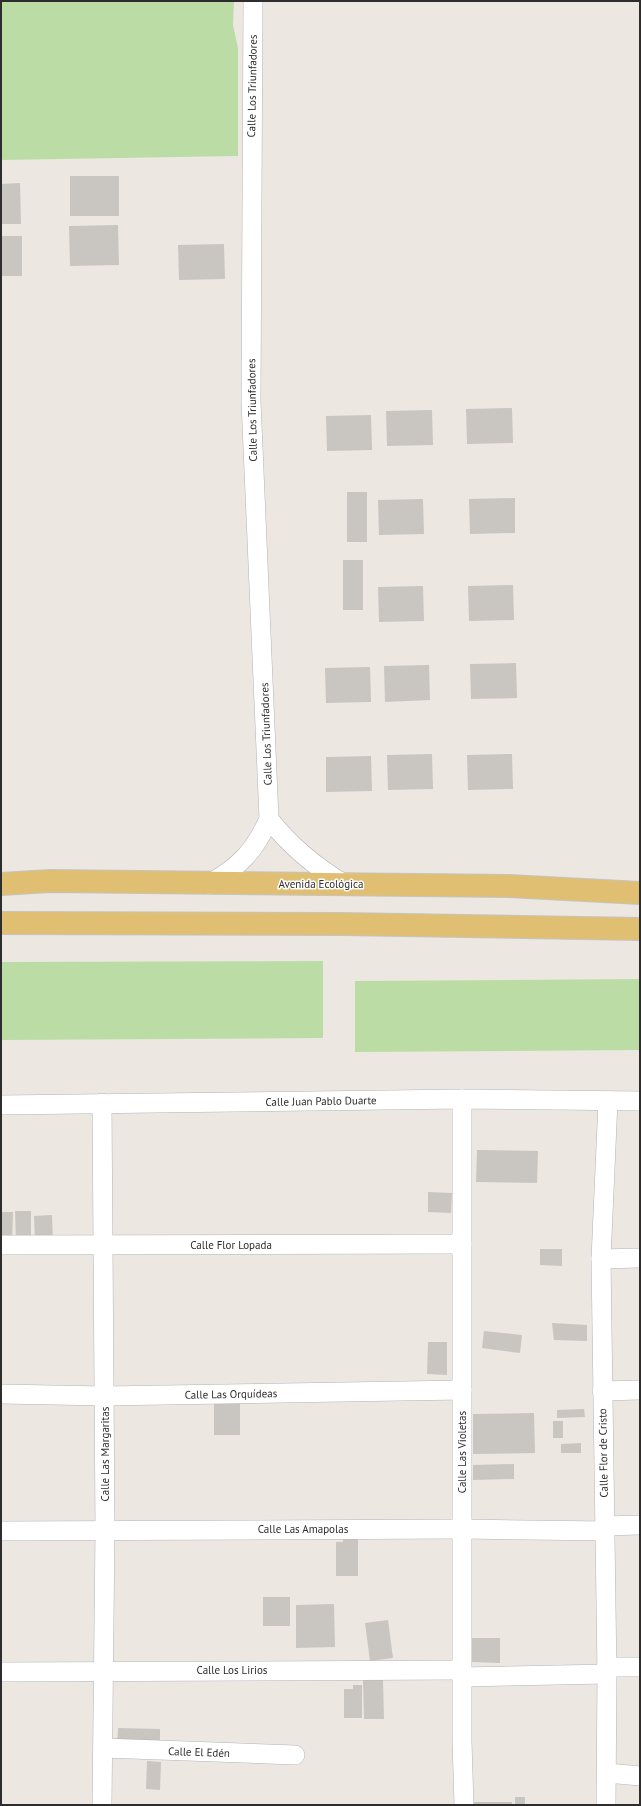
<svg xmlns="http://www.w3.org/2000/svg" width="641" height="1806" viewBox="0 0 641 1806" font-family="'PT Sans',sans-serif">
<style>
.green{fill:#bcdca5}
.building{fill:#c9c5c0}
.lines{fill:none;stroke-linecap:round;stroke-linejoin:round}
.minor-casing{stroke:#b2b4bb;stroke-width:20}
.major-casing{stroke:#c4c4c4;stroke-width:24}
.minor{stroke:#fff;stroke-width:19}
.major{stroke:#e0bf73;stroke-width:22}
.labels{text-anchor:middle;stroke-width:3;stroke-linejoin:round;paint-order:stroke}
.street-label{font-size:11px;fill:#2d2d2d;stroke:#fff}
</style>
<rect width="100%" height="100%" fill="#ede7e2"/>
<!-- green -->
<g class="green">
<polygon points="1,1 234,1 233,25 238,48 238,156 1,160"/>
<polygon points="323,961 323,1038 1,1040 1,962"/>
<polygon points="640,979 640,1050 355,1052 355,981"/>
</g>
<!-- building -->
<g class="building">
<rect x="70" y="176" width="49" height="40"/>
<polygon points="20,183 21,224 1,224 1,184"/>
<polygon points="118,225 119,265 70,266 69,226"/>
<rect x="1" y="236" width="21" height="40"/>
<polygon points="224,244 225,279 179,280 178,245"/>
<polygon points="512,408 513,443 467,444 466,409"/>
<polygon points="432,410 433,445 387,446 386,411"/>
<polygon points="371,415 372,450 327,451 326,416"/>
<rect x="347" y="492" width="20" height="50"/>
<polygon points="515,498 515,533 470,534 469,499"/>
<polygon points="423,499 424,534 379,535 378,500"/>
<rect x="343" y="560" width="20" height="50"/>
<polygon points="513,585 514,620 469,621 468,586"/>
<polygon points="423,586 424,621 379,622 378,587"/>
<polygon points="516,663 517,698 471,699 470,664"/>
<polygon points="429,665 430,700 385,702 384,666"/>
<polygon points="370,667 371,702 326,703 325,668"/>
<polygon points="432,754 433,789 388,790 387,755"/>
<polygon points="512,754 513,789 468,790 467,755"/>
<polygon points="371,756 372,791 326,792 326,757"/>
<polygon points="477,1150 538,1151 537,1183 476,1182"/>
<polygon points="428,1192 452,1193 451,1213 428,1212"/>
<polygon points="15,1211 31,1211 31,1243 16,1243"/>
<polygon points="1,1212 13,1212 12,1244 1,1243"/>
<polygon points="52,1215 53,1242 35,1243 34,1216"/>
<polygon points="540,1249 562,1249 562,1266 540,1265"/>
<polygon points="552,1323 587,1325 587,1341 554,1340"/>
<polygon points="484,1331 522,1335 520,1353 482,1348"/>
<polygon points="428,1342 447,1342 447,1375 427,1374"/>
<rect x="214" y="1400" width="26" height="35"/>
<polygon points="584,1409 585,1417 557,1418 557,1410"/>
<polygon points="534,1413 535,1453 473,1454 473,1414"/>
<rect x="553" y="1421" width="10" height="17"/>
<polygon points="581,1443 581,1453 561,1453 561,1444"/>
<polygon points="514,1464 514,1479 473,1480 473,1465"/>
<polygon points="343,1538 358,1538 358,1576 336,1576 336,1542 343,1542"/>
<rect x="263" y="1597" width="27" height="29"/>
<polygon points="334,1604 335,1647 296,1648 296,1605"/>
<polygon points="388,1620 393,1658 370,1661 365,1623"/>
<polygon points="471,1638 500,1638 500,1663 471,1662"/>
<polygon points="363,1680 383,1680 384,1719 364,1719"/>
<polygon points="353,1685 362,1685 362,1718 344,1718 344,1689 353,1689"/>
<polygon points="118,1728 160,1729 160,1749 117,1748"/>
<polygon points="147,1761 161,1762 160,1790 146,1789"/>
<rect x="515" y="1797" width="10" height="8"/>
<rect x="473" y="1802" width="39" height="3"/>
</g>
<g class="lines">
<defs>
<g id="minor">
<path d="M 269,819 C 291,847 315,867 346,885"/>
<path d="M 209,884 C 240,866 254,852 269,819 L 251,401 L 253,1"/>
<polyline points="462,1099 462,1741 464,1805"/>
<polyline points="1,1105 462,1099 640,1101"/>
<polyline points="1,1245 462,1244"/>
<polyline points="601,1259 640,1258"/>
<polyline points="602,1391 640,1390"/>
<polyline points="1,1394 105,1396 462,1390"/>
<polyline points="604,1526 640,1525"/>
<polyline points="1,1531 462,1529 605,1531"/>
<polyline points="606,1667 640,1667"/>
<polyline points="1,1672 462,1670"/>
<polyline points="462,1677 607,1674"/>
<polyline points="103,1748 295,1755"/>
<polyline points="607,1773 640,1776"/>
<polyline points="102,1805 105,1530 102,1103"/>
<polyline points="606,1805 607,1674 601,1259 608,1101"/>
</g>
<g id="major">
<polyline points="1,884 50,881 509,886 640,893"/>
<polyline points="1,923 341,924 640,929"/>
</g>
</defs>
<!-- minor casing -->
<use href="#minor" class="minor-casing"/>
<!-- major casing -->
<use href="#major" class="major-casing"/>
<!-- minor -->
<use href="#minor" class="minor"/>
<!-- major -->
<use href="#major" class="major"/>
</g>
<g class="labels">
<!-- street labels -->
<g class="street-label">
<text transform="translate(252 86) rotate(-89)" y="4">Calle Los Triunfadores</text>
<text transform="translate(252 410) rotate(-91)" y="4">Calle Los Triunfadores</text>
<text transform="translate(266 734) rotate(-92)" y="4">Calle Los Triunfadores</text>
<text x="321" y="888">Avenida Ecológica</text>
<text transform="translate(321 1101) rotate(-1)" y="4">Calle Juan Pablo Duarte</text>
<text x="231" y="1249">Calle Flor Lopada</text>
<text transform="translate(231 1394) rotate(-1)" y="4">Calle Las Orquídeas</text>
<text transform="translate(462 1452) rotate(-90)" y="4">Calle Las Violetas</text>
<text transform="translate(603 1453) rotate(-91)" y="4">Calle Flor de Cristo</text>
<text transform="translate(105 1454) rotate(-90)" y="4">Calle Las Margaritas</text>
<text x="303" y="1533">Calle Las Amapolas</text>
<text x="232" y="1674">Calle Los Lirios</text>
<text transform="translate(199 1752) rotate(2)" y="4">Calle El Edén</text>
</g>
</g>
<!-- border -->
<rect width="641" height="1806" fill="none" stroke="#2d2d2d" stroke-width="4"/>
</svg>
